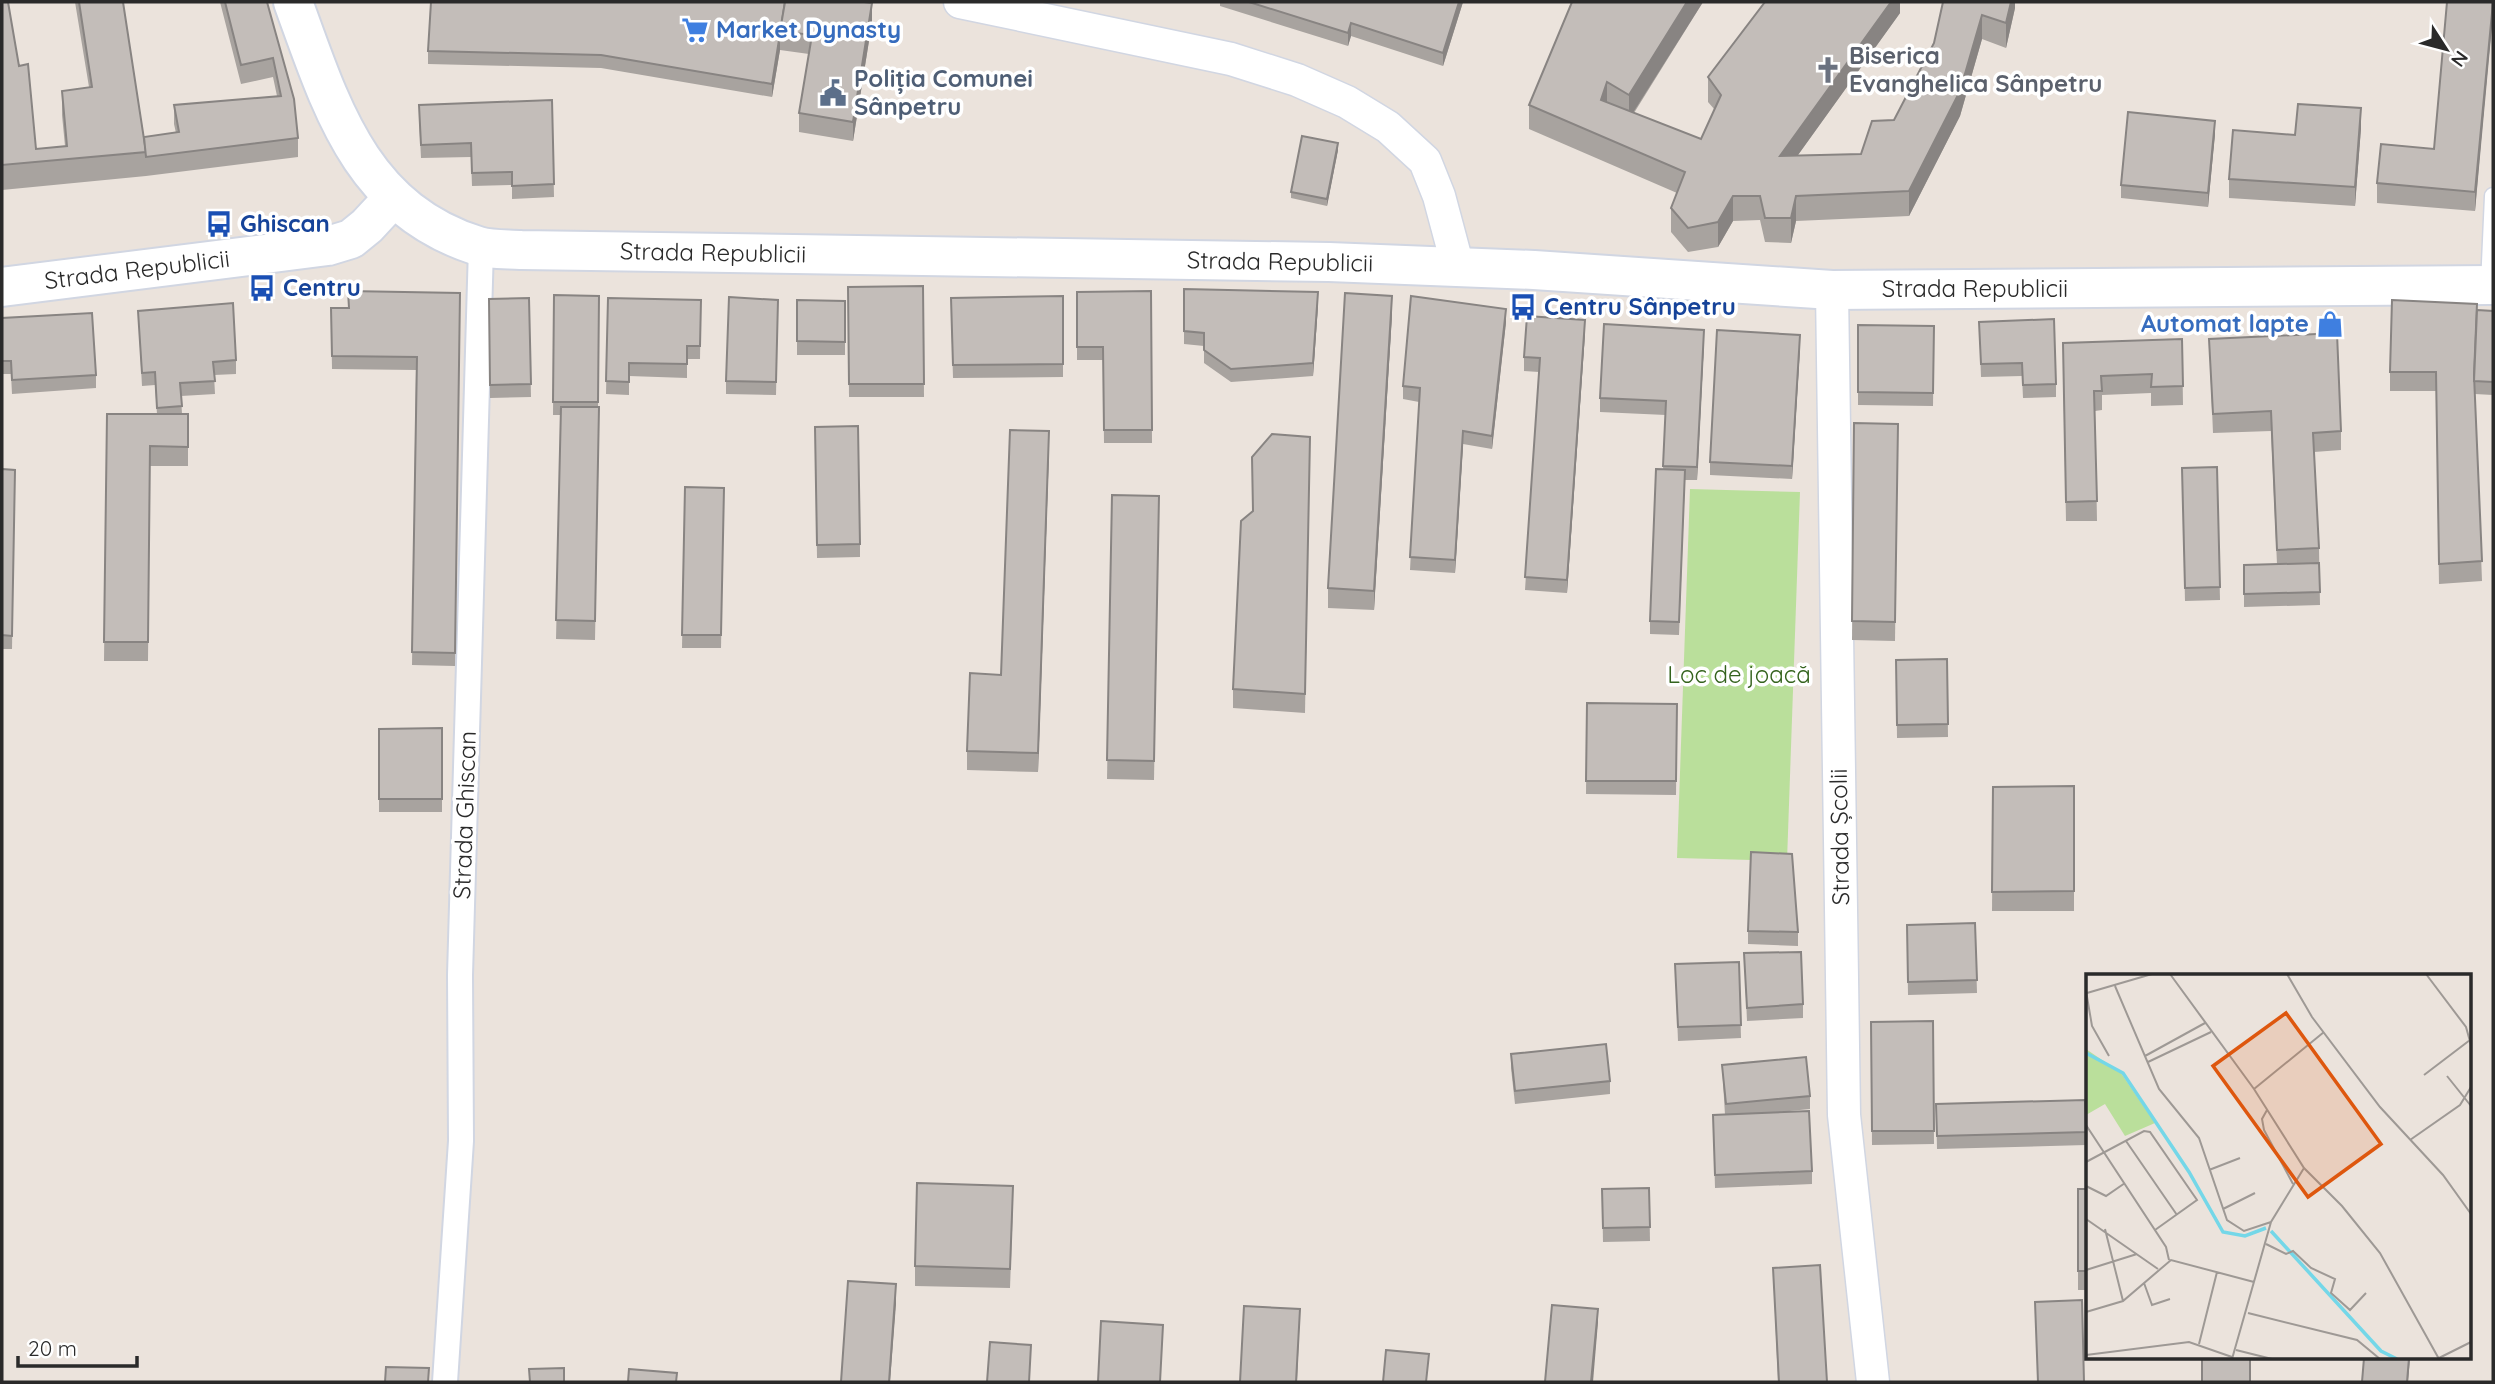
<svg xmlns="http://www.w3.org/2000/svg" width="2495" height="1384" viewBox="0 0 2495 1384" font-family="Quicksand,sans-serif">
<style>
.green{fill:#badf9b}
.lines{fill:none;stroke-linecap:round;stroke-linejoin:round}
.service-casing{stroke:#d1d6e2;stroke-width:19}
.pedestrian-casing{stroke:#d1d6e2;stroke-width:28}
.minor-casing{stroke:#d1d6e2;stroke-width:35}
.secondary-casing{stroke:#d1d6e2;stroke-width:42}
.service{stroke:#fff;stroke-width:16}
.pedestrian{stroke:#fff;stroke-width:24}
.minor{stroke:#fff;stroke-width:32}
.secondary{stroke:#fff;stroke-width:38}
.wall{fill:#a8a39f}
.shaded-wall{fill:#888482}
.building{fill:#c3bdb9;stroke:#888482;stroke-width:2}
.labels{text-anchor:middle;stroke-width:7;stroke-linejoin:round;paint-order:stroke}
.shop-label{font-size:24px;font-weight:bold;fill:#366cbe;stroke:#fff;text-anchor:start}
.worship-label{font-size:24px;font-weight:bold;fill:#5b616d;stroke:#fff;text-anchor:start}
.service-label{font-size:24px;font-weight:bold;fill:#4e5e75;stroke:#fff;text-anchor:start}
.transit-label{font-size:24px;font-weight:bold;fill:#164399;stroke:#fff;text-anchor:start}
.street-label{font-size:24px;fill:#2a2a2a;stroke:#fff}
.park-label{font-size:24px;fill:#34631d;stroke:#fff}
.inset-river{fill:none;stroke:#74d7e8;stroke-width:3.5}
.inset-road{fill:none;stroke:#9e9995;stroke-width:2}
.view{fill:#de570e;fill-opacity:0.15;stroke:#de570e;stroke-width:3.5}
.inset-edge{fill:none;stroke:#2a2a2a;stroke-width:3.5}
</style>
<rect width="100%" height="100%" fill="#ebe3dc"/>
<!-- green -->
<polygon class="green" points="1690,489 1800,492 1787,861 1677,858"/>
<g class="lines">
<defs>
<polyline id="service" points="2489,285 2493,196"/>
<polyline id="pedestrian" points="445,1382 461,1141 460,975 481,247"/>
<g id="minor">
<polyline points="960,2 1231,59 1297,80 1347,102 1388,127 1425,161 1439,196 1458,267"/>
<polyline points="1832,290 1844,1115 1873,1382"/>
</g>
<g id="secondary">
<path d="M 293,2 C 331,106 360,209 478,246 C 491,250 507,249 521,250 L 1329,262 L 1534,270 L 1832,290 L 2493,285"/>
<polyline points="2,287 328,246 351,239 367,226 393,198"/>
</g>
</defs>
<!-- service casing -->
<use href="#service" class="service-casing"/>
<!-- pedestrian casing -->
<use href="#pedestrian" class="pedestrian-casing"/>
<!-- minor casing -->
<use href="#minor" class="minor-casing"/>
<!-- secondary casing -->
<use href="#secondary" class="secondary-casing"/>
<!-- service -->
<use href="#service" class="service"/>
<!-- pedestrian -->
<use href="#pedestrian" class="pedestrian"/>
<!-- minor -->
<use href="#minor" class="minor"/>
<!-- secondary -->
<use href="#secondary" class="secondary"/>
</g>
<!-- wall -->
<g class="wall">
<polygon points="2,2 19,66 36,149 65,146 62,115 62,91 89,87 75,2 123,2 144,137 176,133 174,124 174,105 277,96 273,77 241,84 220,2 267,2 298,138 298,157 146,176 2,190"/>
<polygon points="1220,2 1463,2 1443,66 1351,36 1348,46 1220,6"/>
<polygon points="1703,2 1634,113 1701,139 1715,110 1708,102 1708,77 1900,2 1900,13 1798,155 1861,154 1894,120 1934,43 1943,2 2015,2 2015,8 2006,48 1982,39 1960,116 1909,216 1796,221 1791,243 1765,242 1760,220 1733,221 1718,247 1688,252 1671,232 1671,208 1677,193 1529,129 1529,105"/>
<polygon points="2493,2 2475,211 2377,203 2377,183 2434,149"/>
<polygon points="872,22 853,141 799,132 799,113 809,54 780,50 772,97 601,68 428,64 428,51"/>
<polygon points="552,100 554,197 512,199 512,185 472,186 471,157 421,158 419,118"/>
<polygon points="2361,128 2355,206 2229,198 2229,179 2295,135"/>
<polygon points="2215,134 2208,207 2121,198 2121,185"/>
<polygon points="1338,150 1327,206 1291,198 1291,192"/>
<polygon points="923,286 924,397 849,397 848,287"/>
<polygon points="1184,289 1318,305 1313,376 1231,382 1204,363 1204,346 1184,344"/>
<polygon points="348,291 460,293 455,666 412,665 416,370 332,369 331,308 348,308"/>
<polygon points="1151,291 1152,443 1104,443 1103,360 1077,360 1077,292"/>
<polygon points="554,295 599,296 598,407 599,426 595,640 556,639 561,415 553,415"/>
<polygon points="1063,296 1063,377 953,378 951,311"/>
<polygon points="529,298 531,397 490,398 489,299"/>
<polygon points="608,298 701,300 700,359 687,359 687,378 629,376 629,395 606,394"/>
<polygon points="778,300 776,395 726,394 726,381"/>
<polygon points="797,300 845,301 845,355 797,355"/>
<polygon points="2477,310 2493,311 2493,395 2475,394 2482,581 2439,584 2436,391 2390,391 2390,372"/>
<polygon points="138,311 236,360 236,374 214,375 215,394 181,396 182,414 188,414 188,466 150,466 148,661 104,661 107,414 157,414 155,385 142,386"/>
<polygon points="1392,315 1374,610 1328,608 1328,588"/>
<polygon points="2,318 96,375 96,388 12,394 11,374 2,374"/>
<polygon points="1506,322 1492,449 1463,444 1455,573 1410,570 1419,402 1403,399 1403,386"/>
<polygon points="1979,322 2056,384 2056,397 2023,398 2022,376 1981,377"/>
<polygon points="1858,325 1934,326 1933,406 1858,405"/>
<polygon points="1585,333 1567,593 1525,590 1539,372 1524,371 1524,357"/>
<polygon points="2182,339 2183,405 2151,406 2151,393 2102,395 2102,410 2095,411 2097,521 2066,521 2063,362"/>
<polygon points="2209,339 2341,431 2341,450 2314,452 2319,548 2320,605 2244,607 2244,565 2277,564 2271,431 2213,433"/>
<polygon points="1704,343 1697,480 1685,480 1679,635 1650,634 1650,621 1663,469 1666,415 1600,412 1600,398"/>
<polygon points="1800,348 1792,479 1710,475 1710,462"/>
<polygon points="1854,423 1898,424 1895,641 1852,640"/>
<polygon points="815,427 860,544 860,557 817,558"/>
<polygon points="1310,437 1305,713 1233,708 1233,689 1253,511"/>
<polygon points="1049,450 1038,772 967,770 967,751 1001,675"/>
<polygon points="2217,467 2220,600 2185,601 2182,468"/>
<polygon points="2,469 15,470 12,649 2,649"/>
<polygon points="685,487 724,488 721,648 682,648"/>
<polygon points="1112,495 1159,496 1154,780 1107,779"/>
<polygon points="1947,659 1948,737 1897,738 1896,660"/>
<polygon points="1587,703 1677,704 1676,795 1586,794"/>
<polygon points="442,728 442,812 379,812 379,729"/>
<polygon points="2074,786 2074,911 1992,911 1993,787"/>
<polygon points="1975,923 1977,993 1908,995 1907,925"/>
<polygon points="1748,931 1798,932 1798,946 1748,944"/>
<polygon points="1744,953 1803,1004 1803,1018 1747,1021"/>
<polygon points="1739,962 1741,1038 1678,1041 1675,964"/>
<polygon points="1933,1021 1934,1144 1872,1145 1871,1022"/>
<polygon points="1511,1054 1610,1081 1610,1094 1515,1104 1511,1068"/>
<polygon points="1722,1065 1810,1096 1810,1109 1779,1112 1812,1171 1812,1184 1715,1188 1713,1115 1725,1115"/>
<polygon points="1936,1104 2086,1132 2086,1145 1937,1149"/>
<polygon points="1649,1188 1650,1241 1603,1242 1602,1189"/>
<rect x="2078" y="1189" width="9" height="101"/>
<polygon points="1013,1205 1010,1288 915,1286 915,1266"/>
<polygon points="1773,1268 1827,1382 1778,1382"/>
</g>
<!-- shaded-wall -->
<g class="shaded-wall">
<polygon points="1459,2 1463,2 1443,66 1443,53"/>
<polygon points="1687,2 1703,2 1629,119 1629,95"/>
<polygon points="1891,2 1900,2 1900,13 1780,180 1780,156"/>
<polygon points="2011,2 2015,2 2015,8 2006,48 2006,23"/>
<polygon points="2493,2 2493,15 2475,211 2475,192"/>
<polygon points="872,3 872,22 853,141 853,122"/>
<polygon points="1982,15 1982,39 1960,116 1909,216 1909,191"/>
<polygon points="1351,23 1351,36 1348,46 1348,33"/>
<polygon points="780,37 780,50 772,97 772,84"/>
<polygon points="1607,82 1607,106 1601,100"/>
<polygon points="2361,108 2361,128 2355,206 2355,187"/>
<polygon points="2215,121 2215,134 2208,207 2208,193"/>
<polygon points="1338,143 1338,150 1327,206 1327,199"/>
<polygon points="1733,196 1733,221 1718,247 1718,222"/>
<polygon points="1796,196 1796,221 1791,243 1791,218"/>
<polygon points="1318,292 1318,305 1313,376 1313,363"/>
<polygon points="1392,296 1392,315 1374,610 1374,591"/>
<polygon points="1506,309 1506,322 1492,449 1492,436"/>
<polygon points="1585,320 1585,333 1567,593 1567,580"/>
<polygon points="1704,330 1704,343 1697,480 1697,467"/>
<polygon points="1800,335 1800,348 1792,479 1792,466"/>
<polygon points="1049,431 1049,450 1038,772 1038,753"/>
<polygon points="1463,431 1463,444 1455,573 1455,560"/>
<polygon points="896,1284 896,1304 890,1382 889,1382"/>
<polygon points="1300,1309 1297,1382 1296,1382"/>
<polygon points="1598,1309 1598,1322 1593,1382 1591,1382"/>
<polygon points="2409,1358 2410,1358 2408,1382 2407,1382"/>
</g>
<!-- building -->
<g class="building">
<polygon points="2,2 8,2 19,66 28,64 36,149 67,146 62,91 92,87 79,2 123,2 146,152 2,165"/>
<polygon points="225,2 267,2 294,99 298,138 146,157 144,137 179,132 174,105 281,96 273,58 241,65"/>
<polygon points="431,2 785,2 772,84 601,55 428,51"/>
<polygon points="785,2 864,2 872,3 853,122 799,113 812,35 780,31"/>
<polygon points="1249,2 1459,2 1443,53 1351,23 1348,33"/>
<polygon points="1572,2 1687,2 1629,95 1607,82 1601,100 1701,139 1721,95 1708,77 1765,2 1891,2 1780,156 1861,154 1872,121 1894,120 1934,43 1943,2 2011,2 2006,23 1982,15 1960,91 1909,191 1796,196 1791,218 1765,218 1760,196 1733,196 1718,222 1688,228 1671,208 1685,172 1529,105"/>
<polygon points="2447,2 2493,2 2475,192 2377,183 2381,144 2434,149"/>
<polygon points="552,100 554,184 512,186 512,172 472,173 471,143 421,145 419,105"/>
<polygon points="2298,104 2361,108 2355,187 2229,179 2233,130 2295,135"/>
<polygon points="2128,112 2215,121 2208,193 2121,185"/>
<polygon points="1302,136 1338,143 1327,199 1291,192"/>
<polygon points="923,286 924,384 849,384 848,287"/>
<polygon points="1184,289 1318,292 1313,363 1231,369 1204,350 1204,333 1184,331"/>
<polygon points="348,291 460,293 455,653 412,652 417,357 332,356 331,308 349,308"/>
<polygon points="1151,291 1152,430 1104,430 1103,347 1077,347 1077,292"/>
<polygon points="1345,293 1392,296 1374,591 1328,588"/>
<polygon points="554,295 599,296 598,402 553,402"/>
<polygon points="1063,296 1063,364 953,365 951,298"/>
<polygon points="1411,296 1506,309 1492,436 1463,431 1455,560 1410,557 1420,388 1403,386"/>
<polygon points="729,297 778,300 776,382 726,381"/>
<polygon points="529,298 531,384 490,385 489,299"/>
<polygon points="608,298 701,300 700,346 687,346 687,364 629,363 629,382 606,381"/>
<polygon points="797,300 845,301 845,342 797,341"/>
<polygon points="2392,300 2477,304 2474,375 2482,561 2439,564 2436,372 2390,372"/>
<polygon points="233,303 236,360 213,362 215,381 180,383 182,406 157,408 155,372 142,373 138,311"/>
<polygon points="2477,310 2493,311 2493,382 2474,381"/>
<polygon points="92,313 96,375 12,380 11,361 2,361 2,318"/>
<polygon points="1527,316 1585,320 1567,580 1525,577 1540,358 1524,357"/>
<polygon points="2054,319 2056,384 2023,385 2022,363 1981,364 1979,322"/>
<polygon points="1604,324 1704,330 1697,467 1663,466 1666,401 1600,398"/>
<polygon points="1858,325 1934,326 1933,393 1858,392"/>
<polygon points="1717,330 1800,335 1792,466 1710,462"/>
<polygon points="2337,333 2341,431 2313,433 2319,548 2277,550 2271,411 2213,414 2209,339"/>
<polygon points="2182,339 2183,386 2151,387 2152,374 2101,376 2102,391 2094,391 2097,501 2066,502 2063,343"/>
<polygon points="561,407 599,407 595,621 556,620"/>
<polygon points="107,414 188,414 188,447 150,446 148,642 104,642"/>
<polygon points="1854,423 1898,424 1895,622 1852,621"/>
<polygon points="858,426 860,544 817,545 815,427"/>
<polygon points="1010,430 1049,431 1038,753 967,751 970,673 1001,675"/>
<polygon points="1272,434 1310,437 1305,694 1233,689 1241,521 1253,511 1252,457"/>
<polygon points="2217,467 2220,587 2185,588 2182,468"/>
<polygon points="2,469 15,470 12,636 2,635"/>
<polygon points="1656,469 1685,470 1679,622 1650,621"/>
<polygon points="685,487 724,488 721,635 682,635"/>
<polygon points="1112,495 1159,496 1154,761 1107,760"/>
<polygon points="2319,563 2320,592 2244,594 2244,565"/>
<polygon points="1947,659 1948,724 1897,725 1896,660"/>
<polygon points="1587,703 1677,704 1676,781 1586,781"/>
<polygon points="442,728 442,799 379,799 379,729"/>
<polygon points="2074,786 2074,891 1992,892 1993,787"/>
<polygon points="1751,852 1792,854 1798,932 1748,931"/>
<polygon points="1975,923 1977,980 1908,982 1907,925"/>
<polygon points="1801,952 1803,1004 1747,1008 1744,953"/>
<polygon points="1739,962 1741,1025 1678,1027 1675,964"/>
<polygon points="1933,1021 1934,1131 1872,1131 1871,1022"/>
<polygon points="1606,1044 1610,1081 1515,1091 1511,1054"/>
<polygon points="1806,1057 1810,1096 1726,1104 1722,1065"/>
<polygon points="2085,1100 2086,1132 1937,1136 1936,1104"/>
<polygon points="1809,1111 1812,1171 1715,1175 1713,1115"/>
<polygon points="917,1183 1013,1186 1010,1269 915,1266"/>
<polygon points="1649,1188 1650,1227 1603,1228 1602,1189"/>
<rect x="2078" y="1189" width="9" height="82"/>
<polygon points="1820,1265 1827,1382 1779,1382 1773,1268"/>
<polygon points="848,1281 896,1284 889,1382 841,1382"/>
<polygon points="2082,1300 2084,1382 2038,1382 2035,1302"/>
<polygon points="1552,1305 1598,1309 1591,1382 1545,1382"/>
<polygon points="1244,1306 1300,1309 1296,1382 1240,1382"/>
<polygon points="1101,1321 1163,1325 1160,1382 1098,1382"/>
<polygon points="990,1342 1031,1345 1029,1382 987,1382"/>
<polygon points="1386,1350 1429,1354 1426,1382 1383,1382"/>
<rect x="2202" y="1358" width="48" height="24"/>
<polygon points="2364,1358 2409,1358 2407,1382 2362,1382"/>
<polygon points="386,1367 429,1368 428,1382 385,1382"/>
<polygon points="564,1368 564,1382 530,1382 529,1369"/>
<polygon points="629,1369 677,1373 676,1382 628,1382"/>
</g>
<!-- icons -->
<defs>
<symbol id="supermarket-bare" viewBox="-9 -9 18 18"><path d="M-6-5.5h2.5l.6 2H6L4.5 2H-2.5L-4.4-4H-6ZM-1.5 3.2a1.3 1.3 0 1 0 .1 0ZM3 3.2a1.3 1.3 0 1 0 .1 0Z" fill="#3f7fe0" stroke="#fff" stroke-width="2.5" paint-order="stroke"/></symbol>
<symbol id="church-bare" viewBox="-9 -9 18 18"><path d="M-1.2-6h2.4v3.5h3.3v2.4h-3.3V6h-2.4V-.1h-3.3v-2.4h3.3Z" fill="#6b7280" stroke="#fff" stroke-width="2.5" paint-order="stroke"/></symbol>
<symbol id="civic-bare" viewBox="-9 -9 18 18"><path d="M-.6-6.5H3V-4.5H.6V-3L4-1V1h2V6H-6V1h2V-1L-.6-3ZM-1.2 2.5V6h2.4V2.5Z" fill="#5c6f8a" stroke="#fff" stroke-width="2.5" paint-order="stroke"/></symbol>
<symbol id="bus-bare" viewBox="-9 -9 18 18"><path d="M-5-6H5V4H4V6H2V4H-2V6H-4V4H-5ZM-3.5-4V0h7V-4ZM-3.5 1.2v1.5H-2V1.2ZM2 1.2v1.5H3.5V1.2Z" fill="#1a4fb4" stroke="#fff" stroke-width="2.5" paint-order="stroke"/></symbol>
<symbol id="shop-bare" viewBox="-9 -9 18 18"><path d="M-5-2.5h2.3a2.7 3.5 0 0 1 5.4 0H5L5.5 6h-11ZM-1.5-2.5h3a1.5 2.3 0 0 0-3 0Z" fill="#3f7fe0" stroke="#fff" stroke-width="2.5" paint-order="stroke"/></symbol>
</defs>
<g fill-rule="evenodd">
<use href="#supermarket-bare" x="676" y="11" width="38" height="38"/>
<use href="#church-bare" x="1809" y="51" width="38" height="38"/>
<use href="#civic-bare" x="814" y="74" width="38" height="38"/>
<use href="#bus-bare" x="200" y="205" width="38" height="38"/>
<use href="#bus-bare" x="243" y="269" width="38" height="38"/>
<use href="#bus-bare" x="1504" y="288" width="38" height="38"/>
<use href="#shop-bare" x="2311" y="305" width="38" height="38"/>
</g>
<g class="labels">
<!-- shop labels -->
<g class="shop-label">
<text x="716" y="38">Market Dynasty</text>
<text x="2309" y="332" text-anchor="end">Automat lapte</text>
</g>
<!-- worship labels -->
<g class="worship-label">
<text x="1849" y="64">Biserica<tspan x="1849" dy="28">Evanghelica Sânpetru</tspan></text>
</g>
<!-- service labels -->
<g class="service-label">
<text x="854" y="87">Poliția Comunei<tspan x="854" dy="28">Sânpetru</tspan></text>
</g>
<!-- transit labels -->
<g class="transit-label">
<text x="240" y="232">Ghiscan</text>
<text x="283" y="296">Centru</text>
<text x="1544" y="315">Centru Sânpetru</text>
</g>
<!-- street labels -->
<g class="street-label">
<text transform="translate(713 253) rotate(1)" y="8">Strada Republicii</text>
<text transform="translate(1280 262) rotate(1)" y="8">Strada Republicii</text>
<text transform="translate(137 270) rotate(-7)" y="8">Strada Republicii</text>
<text x="1975" y="297">Strada Republicii</text>
<text transform="translate(465 815) rotate(-88)" y="8">Strada Ghiscan</text>
<text transform="translate(1840 837) rotate(-91)" y="8">Strada Școlii</text>
</g>
<!-- park labels -->
<g class="park-label">
<text x="1739" y="683">Loc de joacă</text>
</g>
</g>
<!-- overview -->
<g transform="translate(2086 974)">
<rect width="385" height="385" fill="#ebe3dc"/>
<path d="M 0,75 L 35,99 L 69,149 L 39,162 L 19,130 L 0,141 Z" fill="#badf9b"/>
<path class="inset-river" d="M 0,79 L 37,99 L 103,198 L 137,258 L 159,262 L 180,254M 185,257 L 295,377 L 311,385"/>
<path class="inset-road" d="M 84,0 L 168,115 L 218,194 L 256,232 L 294,279 L 353,385M 201,0 L 226,43 L 294,133 L 357,201 L 385,240M 340,0 L 380,53 L 385,71M 29,12 L 73,115 L 113,164 L 141,246 L 158,257 L 185,248M 0,17 L 6,52 L 23,82M 1,19 L 66,0M 59,82 L 119,49M 62,88 L 125,58M 338,101 L 384,66M 361,102 L 385,132M 168,115 L 238,58M 181,136 L 176,145 L 178,156 L 207,210M 0,151 L 80,273 L 83,286M 324,166 L 374,131 L 385,113M 40,167 L 91,241M 0,188 L 58,157 L 64,158 L 111,226 L 69,256M 123,196 L 154,184M 0,212 L 20,222 L 39,209M 137,235 L 169,219M 0,245 L 72,295M 19,255 L 37,327M 180,270 L 200,280 L 207,277 L 225,294 L 249,305 L 245,319 L 264,336 L 280,319M 0,296 L 51,280M 58,309 L 66,331 L 84,325M 0,338 L 37,327 L 85,286 L 168,308M 162,339 L 271,366 L 294,385M 113,370 L 131,298M 150,376 L 186,385M 0,381 L 103,368 L 146,383M 353,384 L 385,368M 146,385 L 185,248 L 218,194"/>
<path class="view" d="M 200,39 L 295,170 L 222,223 L 127,92 Z"/>
<rect width="385" height="385" class="inset-edge"/>
</g>
<!-- border -->
<rect width="2495" height="1384" fill="none" stroke="#2a2a2a" stroke-width="7"/>
<!-- north arrow -->
<g transform="translate(2446 49) rotate(126)" stroke="#ffffff" stroke-width="5" paint-order="stroke">
<path d="M0-5L12 26L0 18L-12 26Z" fill="#2a2a2a"/>
<text y="-10" font-size="19" font-weight="bold" text-anchor="middle" fill="#2a2a2a">N</text>
</g>
<!-- scale -->
<path d="M18 1356v10h119v-10" fill="none" stroke="#2a2a2a" stroke-width="3.5"/>
<text x="28" y="1356" font-size="21" fill="#2a2a2a" stroke="#ffffff" stroke-width="5" paint-order="stroke">20 m</text>
</svg>
